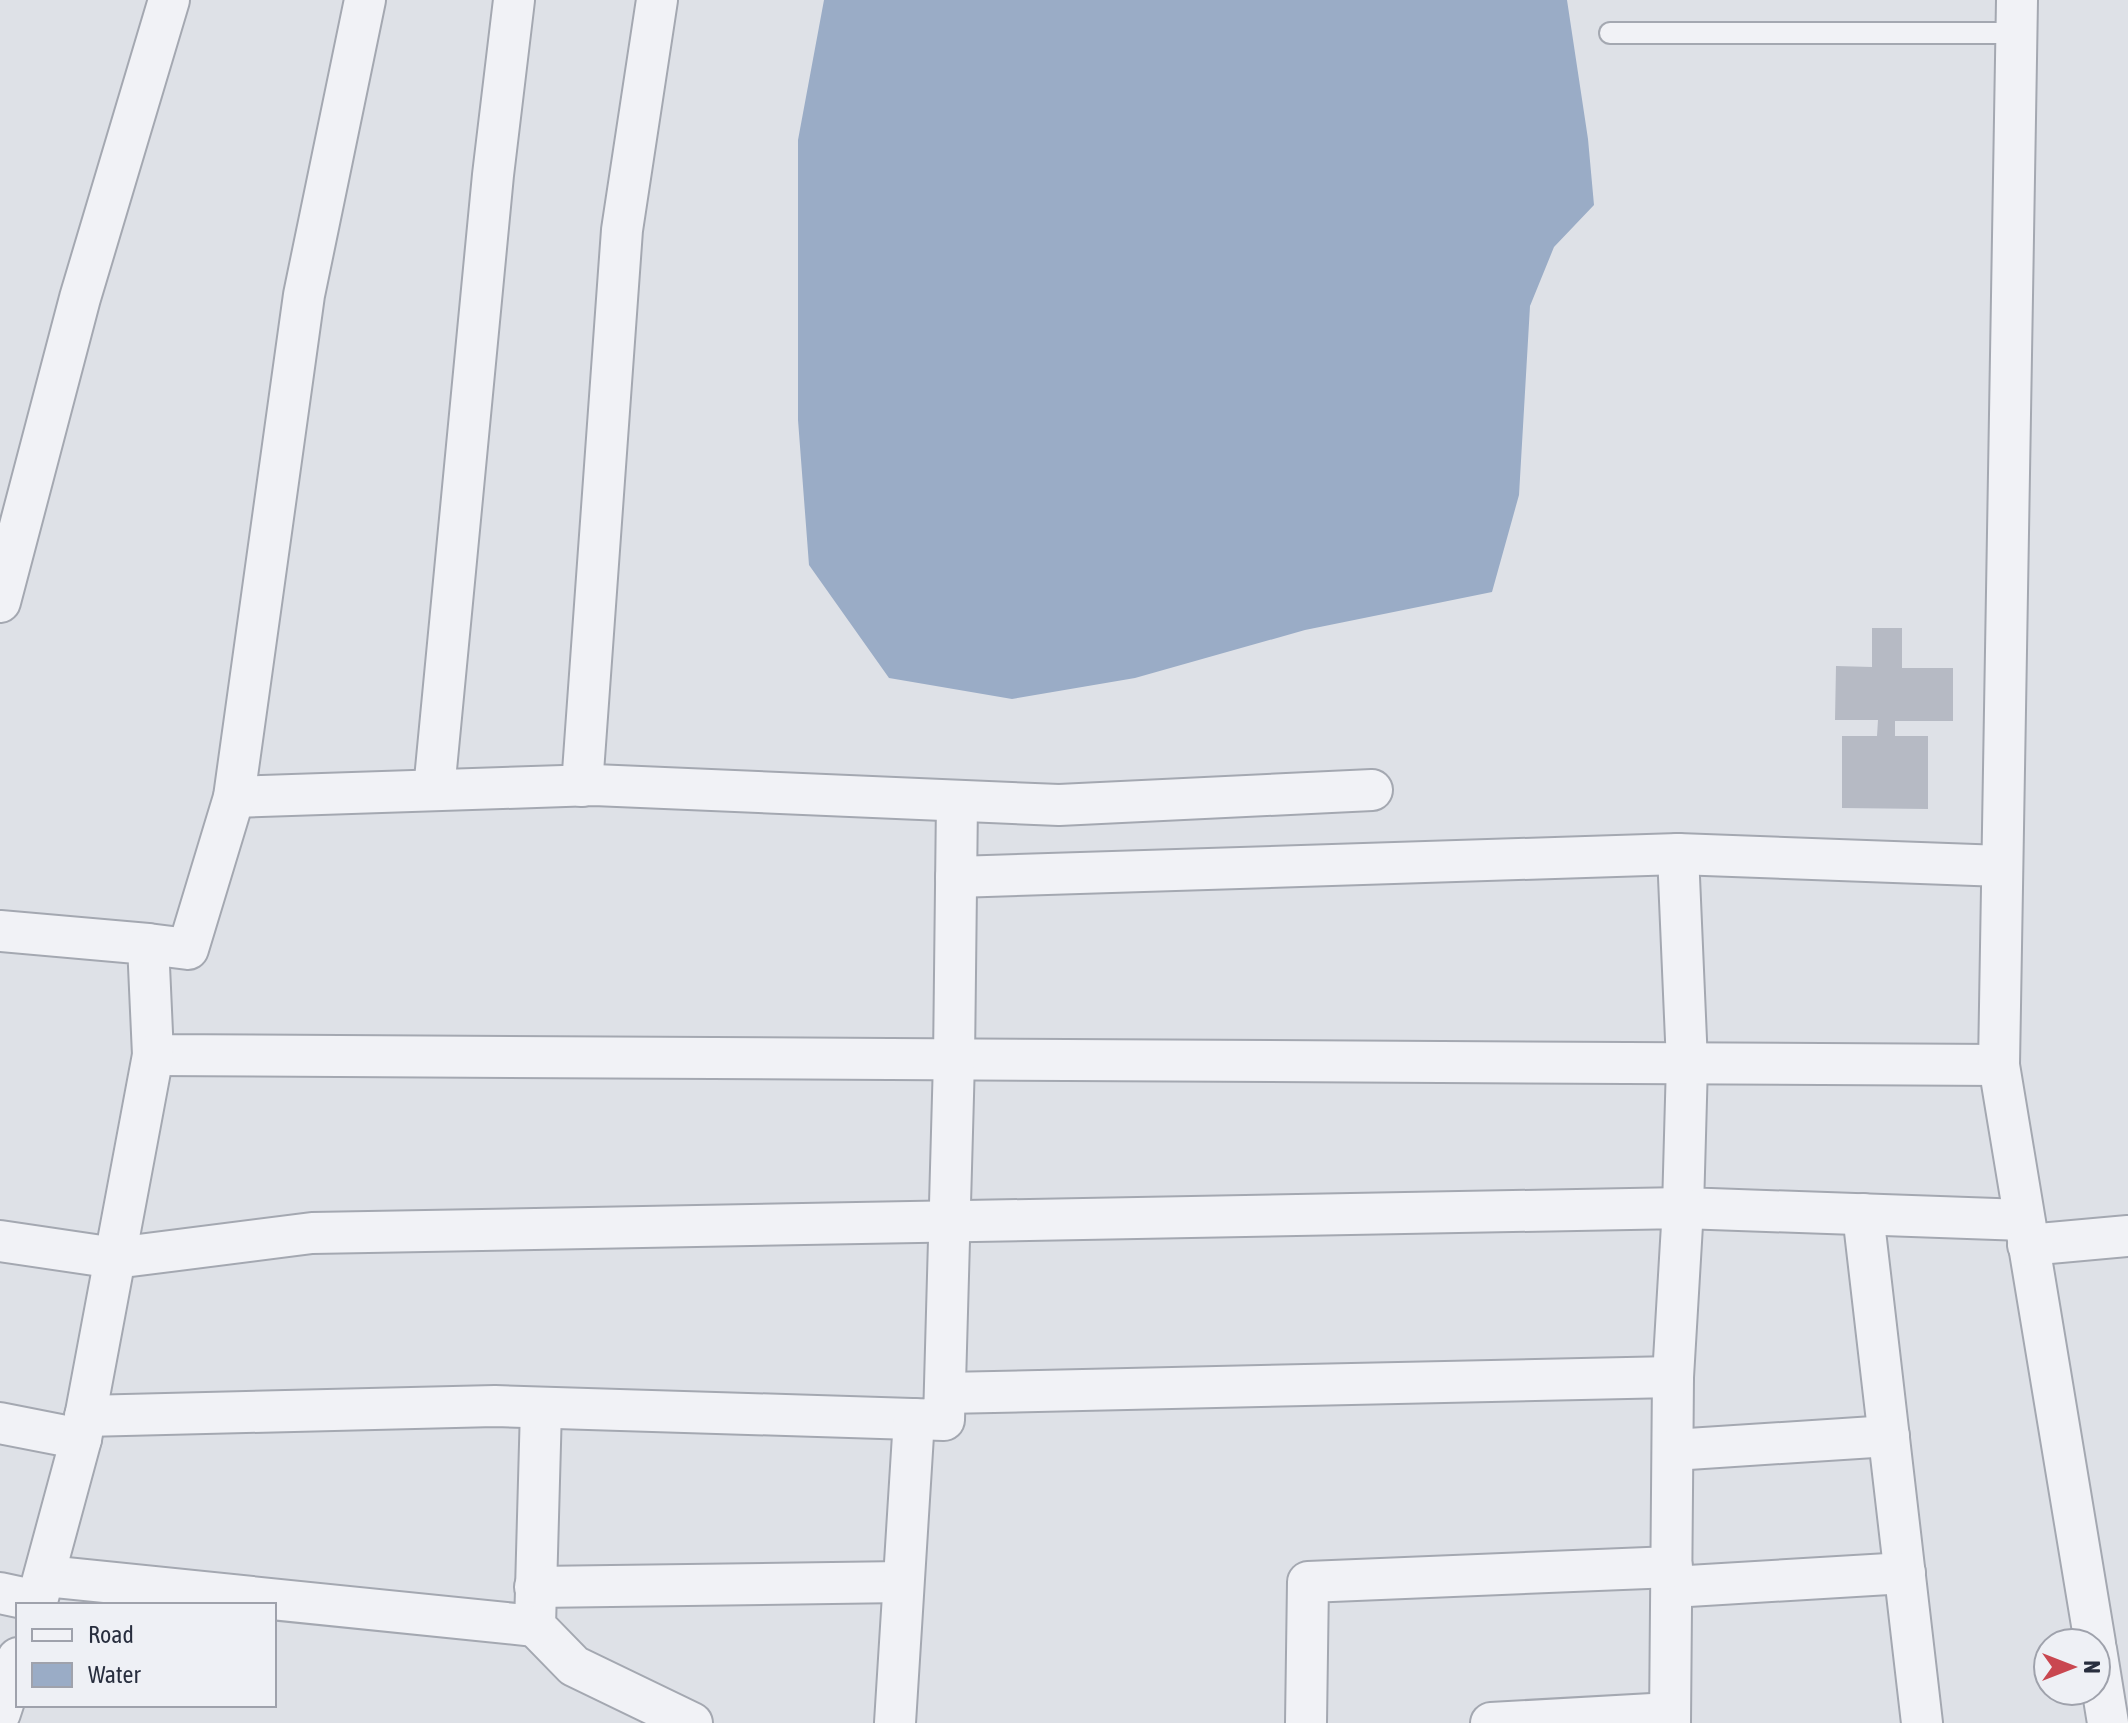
<svg xmlns="http://www.w3.org/2000/svg" width="2128" height="1723" viewBox="0 0 2128 1723" font-family="'Asap Condensed',sans-serif">
<style>
.water{fill:#9aacc6}
.building{fill:#b6bac4}
.lines{fill:none;stroke-linecap:round;stroke-linejoin:round}
.service-casing{stroke:#a4a8b1;stroke-width:24}
.minor-casing{stroke:#a4a8b1;stroke-width:44}
.service{stroke:#f1f2f6;stroke-width:20}
.minor{stroke:#f1f2f6;stroke-width:40}
</style>
<rect width="100%" height="100%" fill="#dee1e7"/>
<!-- water -->
<polygon class="water" points="824,0 1567,0 1588,139 1594,205 1554,247 1530,306 1519,495 1492,592 1305,630 1135,678 1012,699 889,678 809,565 798,420 798,140"/>
<!-- building -->
<polygon class="building" points="1872,628 1902,628 1902,668 1953,668 1953,721 1895,721 1895,736 1928,736 1928,809 1842,808 1842,736 1877,736 1878,720 1835,720 1836,666 1872,667"/>
<g class="lines">
<defs>
<polyline id="service" points="1610,33 2017,33"/>
<g id="minor">
<polyline points="2017,0 1999,1065 2095,1643"/>
<polyline points="0,602 80,298 169,0"/>
<polyline points="582,786 622,230 657,0"/>
<polyline points="434,790 493,175 514,0"/>
<polyline points="234,797 594,785 1059,805 1372,790"/>
<polyline points="1678,854 1687,1063 1683,1208 2024,1220"/>
<polyline points="956,877 1678,854 2002,866"/>
<polyline points="0,931 148,944 153,1055 1999,1065"/>
<polyline points="148,944 188,949 234,797 304,295 365,0"/>
<polyline points="1863,1214 1922,1723"/>
<polyline points="0,1241 115,1258 312,1233 1683,1208 1673,1377 1670,1723"/>
<polyline points="2028,1245 2128,1236"/>
<polyline points="945,1393 1673,1377"/>
<polyline points="541,1408 535,1626 574,1666 692,1723"/>
<polyline points="85,1416 495,1406 944,1420 954,1060 957,801"/>
<polyline points="0,1423 81,1439"/>
<polyline points="1673,1450 1889,1436"/>
<polyline points="46,1576 535,1626"/>
<polyline points="535,1587 903,1582"/>
<polyline points="1672,1587 1905,1573"/>
<polyline points="0,1593 37,1601"/>
<polyline points="36,1605 81,1439 153,1055"/>
<polyline points="2096,1649 2108,1723"/>
<polyline points="0,1713 18,1658"/>
<polyline points="895,1723 914,1419"/>
<polyline points="1306,1723 1308,1582 1672,1567"/>
<polyline points="1491,1723 1670,1713"/>
</g>
</defs>
<!-- service casing -->
<use href="#service" class="service-casing"/>
<!-- minor casing -->
<use href="#minor" class="minor-casing"/>
<!-- service -->
<use href="#service" class="service"/>
<!-- minor -->
<use href="#minor" class="minor"/>
</g>
<!-- legend -->
<rect x="16" y="1603" width="260" height="104" fill="#eef0f5" stroke="#9fa2ac" stroke-width="2"/>
<rect x="32" y="1629" width="40" height="12" fill="#f1f2f6" stroke="#9fa2ac" stroke-width="2"/>
<text x="88" y="1643" font-size="24" fill="#282e3e">Road</text>
<rect x="32" y="1663" width="40" height="24" fill="#9aacc6" stroke="#9fa2ac" stroke-width="2"/>
<text x="88" y="1683" font-size="24" fill="#282e3e">Water</text>
<!-- north arrow -->
<g transform="translate(2072 1667) rotate(90)"><circle r="38" fill="#eef0f5" stroke="#9fa2ac" stroke-width="2"/>
<path d="M0-6L14 30L0 20L-14 30Z" fill="#c94750"/>
<text y="-12" font-size="22" font-weight="bold" text-anchor="middle" fill="#282e3e">N</text>
</g>
</svg>
